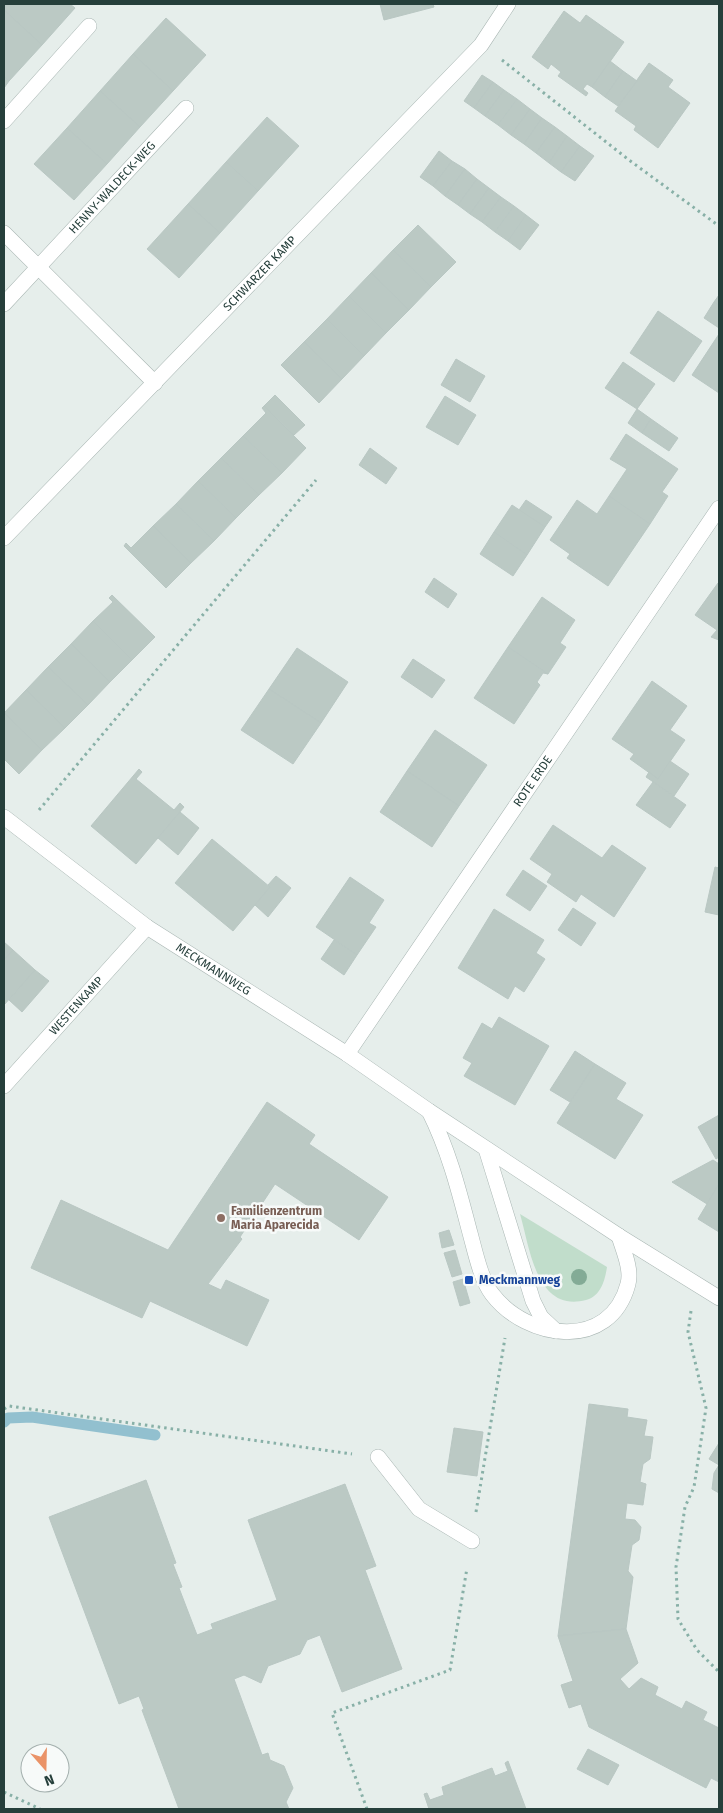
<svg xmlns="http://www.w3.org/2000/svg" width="723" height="1813" viewBox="0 0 723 1813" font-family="'Fira Sans',sans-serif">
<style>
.green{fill:#c1ddcb}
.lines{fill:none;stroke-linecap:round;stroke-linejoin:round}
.stream{stroke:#92c0cf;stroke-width:11}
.building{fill:#bbc9c4;stroke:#b9c7c3}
.service-casing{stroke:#a9b6b3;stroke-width:16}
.minor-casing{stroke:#a9b6b3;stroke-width:16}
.path{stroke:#88b0a7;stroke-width:3;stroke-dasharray:2.5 4;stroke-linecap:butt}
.service{stroke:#fff;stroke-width:15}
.minor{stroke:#fff;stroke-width:15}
.tree{fill:#83ab96}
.education-dot{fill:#8d6e63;stroke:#f7faf9;stroke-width:2}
.transit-dot{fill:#1a4fb4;stroke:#f7faf9;stroke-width:2}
.labels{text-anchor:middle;stroke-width:5;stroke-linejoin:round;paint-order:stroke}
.street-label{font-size:12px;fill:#263f3b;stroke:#f7faf9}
.education-label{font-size:12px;font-weight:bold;fill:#785e54;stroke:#f7faf9;text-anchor:start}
.transit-label{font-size:12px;font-weight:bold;fill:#164399;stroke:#f7faf9;text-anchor:start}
</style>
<rect width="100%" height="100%" fill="#e6eeeb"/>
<!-- green -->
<path class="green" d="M 520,1214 L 607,1267 C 605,1280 601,1296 586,1300 C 536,1313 530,1248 520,1214 Z"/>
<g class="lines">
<!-- stream -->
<polyline class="stream" points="4,1422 8,1418 32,1417 155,1435"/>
</g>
<!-- building -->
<g class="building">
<polygon points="5,4 70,4 75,8 42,45 4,10"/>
<polygon points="380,4 433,4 434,7 384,20"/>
<polygon points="4,10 42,45 9,81 4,76"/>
<polygon points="564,11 580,23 586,15 624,42 592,87 587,84 583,89 588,93 586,96 558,76 561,72 551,64 548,69 532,57"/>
<polygon points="166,18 206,55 173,91 133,54"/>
<polygon points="133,54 173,91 140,127 100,91"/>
<polygon points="610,61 623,71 605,97 592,87"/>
<polygon points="649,63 673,80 668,87 690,103 658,148 634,130 636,126 615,111"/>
<polygon points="623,71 637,81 618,106 605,97"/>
<polygon points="482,75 493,82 474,108 464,101"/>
<polygon points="4,76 9,81 4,88"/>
<polygon points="493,82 504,90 485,116 474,108"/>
<polygon points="504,90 517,99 498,125 485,116"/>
<polygon points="100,91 140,127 107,164 67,128"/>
<polygon points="517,99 530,109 511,135 498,125"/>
<polygon points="530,109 542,118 524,144 511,135"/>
<polygon points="267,117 299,146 258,191 226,162"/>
<polygon points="542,118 555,127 536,153 524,144"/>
<polygon points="555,127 567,136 549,163 536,153"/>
<polygon points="67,128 107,164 74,200 34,164"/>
<polygon points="567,136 580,146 561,172 549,163"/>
<polygon points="580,146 594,156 575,181 561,172"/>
<polygon points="439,151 452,161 433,186 420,177"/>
<polygon points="452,161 465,169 445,196 433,186"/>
<polygon points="226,162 258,191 220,233 188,204"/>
<polygon points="465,169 477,179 458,205 445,196"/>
<polygon points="477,179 489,188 470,214 458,205"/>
<polygon points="489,188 501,197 482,222 470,214"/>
<polygon points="501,197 514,206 495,232 482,222"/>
<polygon points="188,204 220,233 179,278 147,249"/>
<polygon points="514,206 526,215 508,241 495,232"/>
<polygon points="526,215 539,225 520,250 508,241"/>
<polygon points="418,225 456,262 431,287 393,250"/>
<polygon points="393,250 431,287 409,310 371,273"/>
<polygon points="371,273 409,310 386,333 349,296"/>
<polygon points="719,295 719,306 714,302"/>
<polygon points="349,296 386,333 364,356 327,319"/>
<polygon points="714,302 719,306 719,328 704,318"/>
<polygon points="658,311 702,341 674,382 630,353"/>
<polygon points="327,319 364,356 342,379 304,342"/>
<polygon points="719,334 719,393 692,375"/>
<polygon points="304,342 342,379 319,403 281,365"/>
<polygon points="456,359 485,376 470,402 441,385"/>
<polygon points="623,362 655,384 637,409 605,388"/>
<polygon points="275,395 305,425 294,435 264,406"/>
<polygon points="445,396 476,415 458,445 426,427"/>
<polygon points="264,406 306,448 282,473 243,436 266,413 262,408"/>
<polygon points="637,409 651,419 642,433 628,423"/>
<polygon points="651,419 678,438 669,451 642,433"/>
<polygon points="626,434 678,469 662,492 668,496 650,524 609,496 627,469 610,459"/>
<polygon points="243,436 282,473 259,495 221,458"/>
<polygon points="370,448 397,468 386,484 359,465"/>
<polygon points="221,458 259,495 236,518 198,481"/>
<polygon points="198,481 236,518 214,541 176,504"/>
<polygon points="609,496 650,524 608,586 567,558 570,554 550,540 577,500 597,514"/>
<polygon points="526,500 552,517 545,527 519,510"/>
<polygon points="176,504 214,541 191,563 153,526"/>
<polygon points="512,505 545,527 527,555 494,532"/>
<polygon points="153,526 191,563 166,588 124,546 126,543 131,548"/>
<polygon points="494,532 527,555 513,576 480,554"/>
<polygon points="434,578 457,594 448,608 425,592"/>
<polygon points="718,583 719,584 719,640 711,637 717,630 695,615"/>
<polygon points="112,595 155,637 132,660 93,621 113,602 109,598"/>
<polygon points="542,597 575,620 560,643 566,647 548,674 508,647"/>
<polygon points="93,621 132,660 110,682 71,644"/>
<polygon points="71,644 110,682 88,705 48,667"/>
<polygon points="508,647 548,674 543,673 537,682 540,685 514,724 474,698"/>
<polygon points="297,648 348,682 321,723 269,689"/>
<polygon points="413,659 445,680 432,698 401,677"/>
<polygon points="48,667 88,705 65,728 26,690"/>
<polygon points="652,681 687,706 670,730 685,740 658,779 630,759 634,754 612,739"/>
<polygon points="269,689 321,723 293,764 241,730"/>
<polygon points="26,690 65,728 42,750 4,713"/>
<polygon points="4,713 42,750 19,774 4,759"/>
<polygon points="435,730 487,765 459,806 407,771"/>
<polygon points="670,761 689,774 674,796 646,777 649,772 658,779"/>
<polygon points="139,769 142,772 136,779 174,810 180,803 184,807 136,864 91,826"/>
<polygon points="407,771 459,806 432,847 380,812"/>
<polygon points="653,782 686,805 670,828 636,805"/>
<polygon points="180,812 199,828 178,855 158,838"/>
<polygon points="553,825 602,858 612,845 646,868 614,917 581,894 576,902 547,882 552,874 530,859"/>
<polygon points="212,839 270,887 233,931 175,883"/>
<polygon points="715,867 719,868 719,915 705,912"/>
<polygon points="523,870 547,886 530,911 506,895"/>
<polygon points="276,876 291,888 268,917 255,905 270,887 268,885"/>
<polygon points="350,877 384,900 369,923 376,927 357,955 316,927"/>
<polygon points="573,908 596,923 581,946 558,930"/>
<polygon points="494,909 544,940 536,953 545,959 524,992 515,986 508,999 458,968"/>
<polygon points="334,940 357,955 344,975 321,959"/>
<polygon points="4,942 13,950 4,960"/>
<polygon points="13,950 35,970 4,1005 4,960"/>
<polygon points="35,970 49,981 22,1012 9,1000"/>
<polygon points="499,1017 549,1046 515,1105 464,1076 472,1063 463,1058 482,1023 492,1029"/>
<polygon points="575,1051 595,1064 570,1102 550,1090"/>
<polygon points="595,1064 626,1083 616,1099 643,1115 615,1159 557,1123"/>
<polygon points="267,1102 315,1135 309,1144 388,1197 359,1240 275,1184 240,1237 242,1239 208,1284 221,1290 226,1280 269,1300 247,1346 150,1301 142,1318 31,1268 61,1200 168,1250"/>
<polygon points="719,1115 719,1157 716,1159 698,1127"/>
<polygon points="713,1160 719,1164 719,1184 707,1204 672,1182"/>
<polygon points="719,1184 719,1232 698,1219"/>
<polygon points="449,1230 454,1245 442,1248 439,1233"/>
<polygon points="455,1250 462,1274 452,1277 444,1253"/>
<polygon points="463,1279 470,1303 460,1306 453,1282"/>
<polygon points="589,1404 628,1409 627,1417 647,1420 644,1436 653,1437 650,1459 643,1464 640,1482 646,1484 643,1505 627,1503 625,1519 635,1520 641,1527 639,1540 632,1545 628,1571 633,1577 626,1629 558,1636"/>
<polygon points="454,1428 483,1432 477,1476 447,1472"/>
<polygon points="719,1443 719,1493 712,1489 714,1473 719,1465 709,1459"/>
<polygon points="146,1480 176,1563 173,1564 182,1587 179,1588 197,1635 213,1629 211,1624 277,1600 248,1520 345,1484 376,1566 365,1570 402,1669 342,1692 320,1635 307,1640 300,1654 268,1666 261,1683 244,1675 234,1679 262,1755 268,1753 270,1760 284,1766 293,1788 286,1802 289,1809 179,1809 142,1710 144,1709 139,1696 119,1704 49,1517"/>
<polygon points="626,1629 638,1663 620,1679 629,1689 641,1678 658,1687 655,1695 682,1709 686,1701 707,1712 703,1720 719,1728 719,1782 711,1778 706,1788 589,1727 581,1704 569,1708 561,1685 573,1681 558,1636"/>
<polygon points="588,1749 619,1765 608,1785 577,1769"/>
<polygon points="508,1761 526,1809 429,1809 424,1794 427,1793 430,1800 444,1795 442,1787 492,1768 495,1776 508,1771 505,1763"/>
</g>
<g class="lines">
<defs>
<g id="service">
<path d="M 429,1111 C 449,1151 459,1191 470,1233 C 475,1251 481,1280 492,1294 C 527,1340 610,1352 628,1284 C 632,1269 623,1250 619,1236"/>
<polyline points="486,1149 533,1301 541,1317 556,1331"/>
<polyline points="378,1457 419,1509 472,1541"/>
</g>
<g id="minor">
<polyline points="4,121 89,26"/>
<polyline points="4,233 155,383"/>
<path id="s1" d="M 4,304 L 186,108"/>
<path id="s2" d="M 4,538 L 481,45 L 508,4"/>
<path id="s3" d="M 4,817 L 147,927 L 347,1054 L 429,1111 L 619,1236 L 719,1298"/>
<path id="s4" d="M 347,1054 L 719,508"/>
<path id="s5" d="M 4,1086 L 147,927"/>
</g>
</defs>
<!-- service casing -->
<use href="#service" class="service-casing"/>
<!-- minor casing -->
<use href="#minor" class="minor-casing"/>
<!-- path -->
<g class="path">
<polyline points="502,60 629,160 719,226"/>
<polyline points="39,810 316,480"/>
<polyline points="691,1311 688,1332 706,1408 694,1487 685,1507 676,1567 678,1619 697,1650 719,1672"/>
<polyline points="4,1409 9,1406 352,1454"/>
<polyline points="476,1512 505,1338"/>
<polyline points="4,1792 40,1809"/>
<polyline points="367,1809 332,1713 450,1670 467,1568"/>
</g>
<!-- service -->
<use href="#service" class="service"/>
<!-- minor -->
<use href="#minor" class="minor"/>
</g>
<!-- trees -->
<circle class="tree" cx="579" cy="1277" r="8"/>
<!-- markers -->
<circle class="education-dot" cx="221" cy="1218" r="5"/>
<rect class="transit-dot" x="464" y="1275" width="10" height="10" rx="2.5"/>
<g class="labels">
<!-- street labels -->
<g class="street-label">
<text dy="4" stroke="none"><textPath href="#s1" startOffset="159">HENNY-WALDECK-WEG</textPath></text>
<text dy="4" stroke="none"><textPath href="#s2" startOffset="368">SCHWARZER KAMP</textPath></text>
<text dy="4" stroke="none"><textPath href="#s4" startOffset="330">ROTE ERDE</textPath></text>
<text dy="4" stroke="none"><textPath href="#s3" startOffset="259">MECKMANNWEG</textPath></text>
<text dy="4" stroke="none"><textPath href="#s5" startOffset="108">WESTENKAMP</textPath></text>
</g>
<!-- education labels -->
<g class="education-label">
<text x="231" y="1215">Familienzentrum<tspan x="231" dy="14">Maria Aparecida</tspan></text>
</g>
<!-- transit labels -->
<g class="transit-label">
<text x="479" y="1284">Meckmannweg</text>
</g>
</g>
<!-- border -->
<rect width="723" height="1813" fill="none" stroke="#263f3b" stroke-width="10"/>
<!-- north arrow -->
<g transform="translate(45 1768) rotate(160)"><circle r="24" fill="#f7faf9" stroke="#a3afad"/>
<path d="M0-4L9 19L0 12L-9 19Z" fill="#ea9368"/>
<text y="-8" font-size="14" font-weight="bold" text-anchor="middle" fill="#263f3b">N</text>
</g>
</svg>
